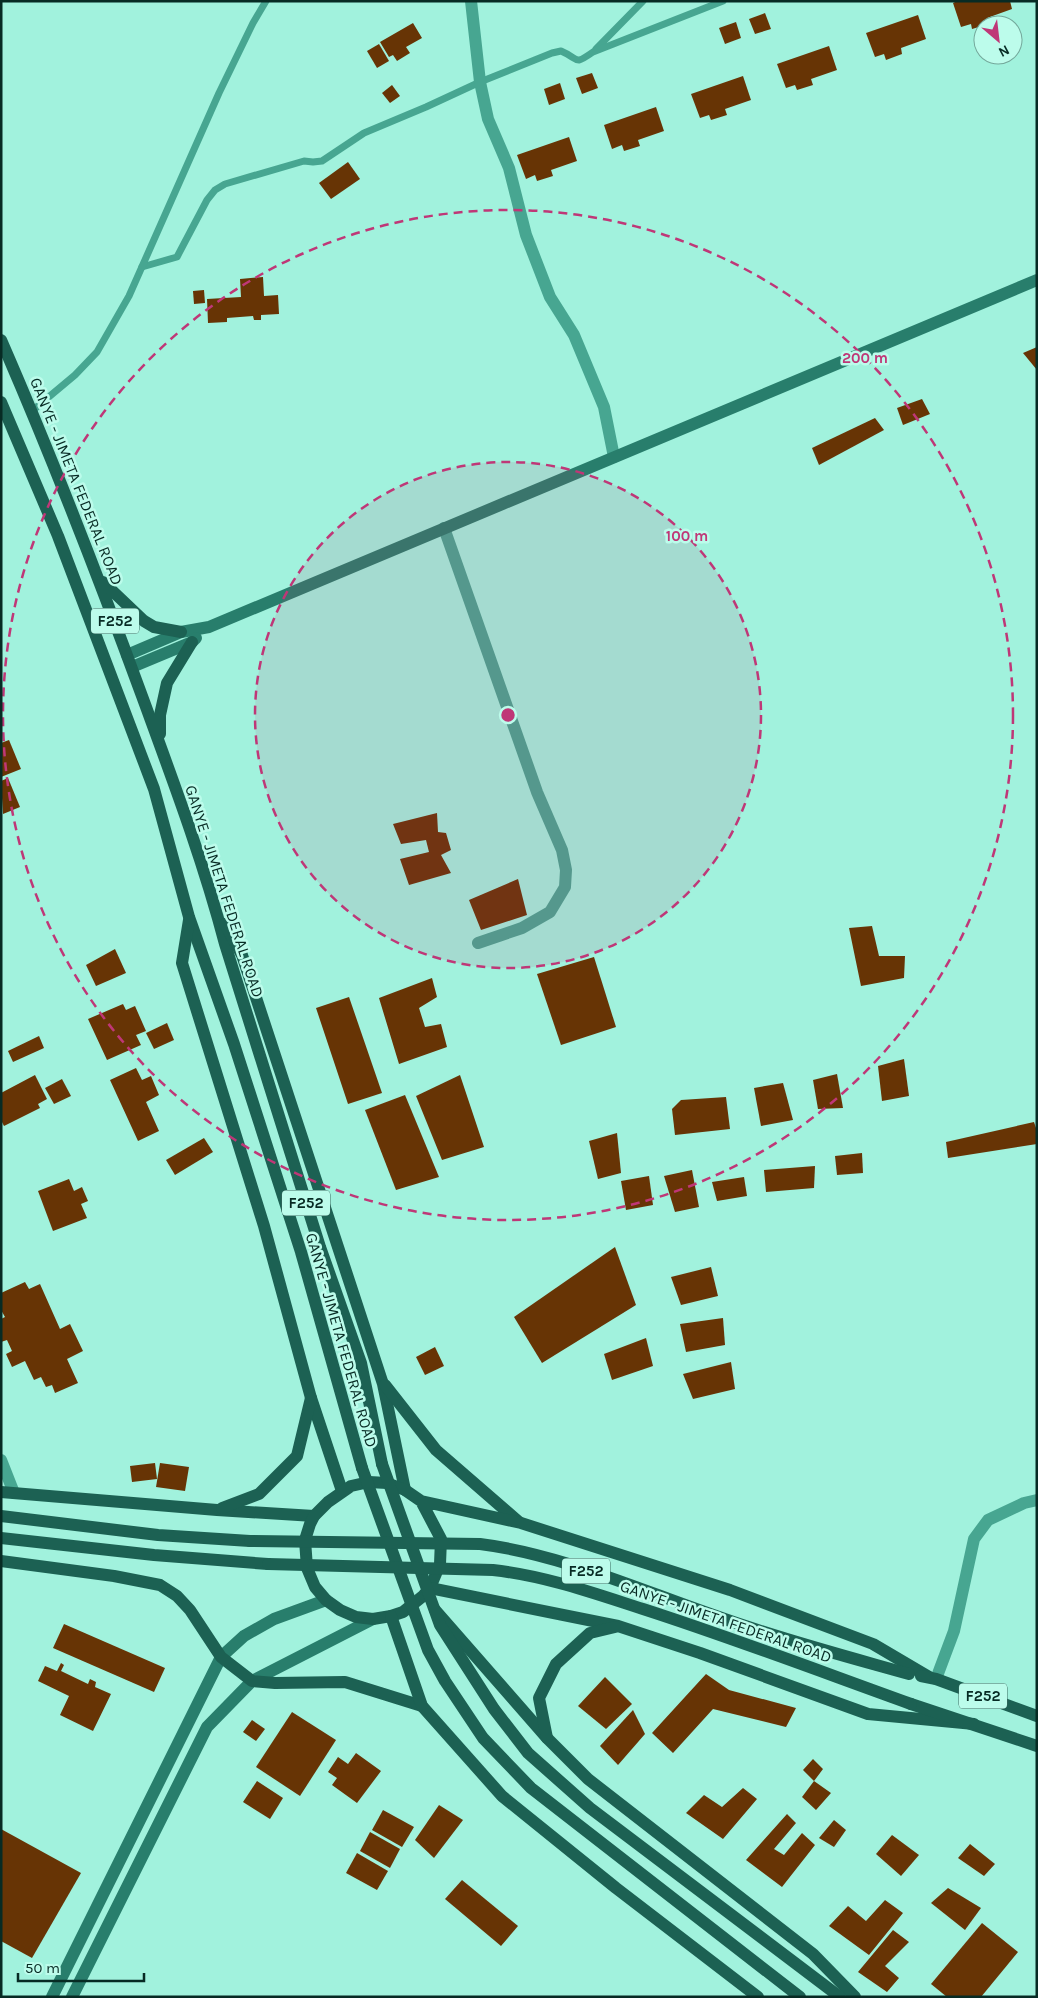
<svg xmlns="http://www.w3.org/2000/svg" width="1038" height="1998" viewBox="0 0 1038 1998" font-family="Karla,sans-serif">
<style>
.building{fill:#673405}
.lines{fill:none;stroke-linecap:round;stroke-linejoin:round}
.service{stroke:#47a691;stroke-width:7}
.minor{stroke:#47a691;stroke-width:12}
.secondary{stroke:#287e6c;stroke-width:12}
.primary{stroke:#1c6153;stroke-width:12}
.primary-bridge{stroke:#1c6153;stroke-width:12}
.ring{fill:none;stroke:#bf3777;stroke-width:2.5;stroke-dasharray:9 6}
.labels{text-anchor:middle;stroke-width:5;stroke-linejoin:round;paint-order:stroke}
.shield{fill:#bcfceb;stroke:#3d6a60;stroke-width:1}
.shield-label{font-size:15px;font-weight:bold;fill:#072b24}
.street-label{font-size:16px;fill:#072b24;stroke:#bcfceb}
.centre{fill:#bf3777;stroke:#bcfceb;stroke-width:2.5}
.ring-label{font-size:15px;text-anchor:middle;font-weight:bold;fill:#bf3777;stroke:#bcfceb;stroke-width:5;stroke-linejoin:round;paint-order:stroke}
</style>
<rect width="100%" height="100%" fill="#a1f2dd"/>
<!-- building -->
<g class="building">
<polygon points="957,1 1010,1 1012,9 987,18 989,24 972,29 971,24 961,27 953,3"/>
<polygon points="765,13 771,29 755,34 749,19"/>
<polygon points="918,15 926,39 901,48 902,54 886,60 884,54 875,57 866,33"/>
<polygon points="736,22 741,38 725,44 719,28"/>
<polygon points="413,23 422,38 406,47 410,53 397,61 393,55 389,57 380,42"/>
<polygon points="379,44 389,61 377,68 367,51"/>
<polygon points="829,46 837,70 811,79 813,85 797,90 795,85 786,88 777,64"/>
<polygon points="592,73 598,88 582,94 576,78"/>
<polygon points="743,76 751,100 725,109 727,115 711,120 709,115 700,118 691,94"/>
<polygon points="560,83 565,99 549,105 544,89"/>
<polygon points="392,85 400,96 390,103 382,93"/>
<polygon points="656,107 664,131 638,140 640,146 624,151 622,145 612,149 604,125"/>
<polygon points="569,137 577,161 551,170 553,176 537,181 535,175 526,179 517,155"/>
<polygon points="348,162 360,179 331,199 319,183"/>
<polygon points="263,277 264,296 278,295 279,314 261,315 261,320 254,320 253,316 227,318 227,322 208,323 207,299 241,297 240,279"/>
<polygon points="204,290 205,303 194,304 193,291"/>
<polygon points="1037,347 1037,370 1023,353"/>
<polygon points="922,399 930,414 903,425 897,408"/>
<polygon points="875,418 884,430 819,465 812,448"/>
<polygon points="9,740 21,769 1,777 1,743"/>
<polygon points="8,778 20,807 3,814 1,781"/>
<polygon points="437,813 438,832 446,833 451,850 441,855 451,873 409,885 400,859 429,852 426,840 401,844 393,824"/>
<polygon points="518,879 527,915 481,930 469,900"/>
<polygon points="872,926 879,956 905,956 904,978 861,986 849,928"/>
<polygon points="115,949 126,973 96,986 86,965"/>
<polygon points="594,957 616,1027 561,1045 537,974"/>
<polygon points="432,978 437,997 419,1008 425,1027 441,1024 447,1047 399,1064 379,998"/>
<polygon points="349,997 382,1093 348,1104 316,1008"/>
<polygon points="123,1004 126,1010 135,1006 146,1031 136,1035 141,1045 107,1060 88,1019"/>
<polygon points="167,1023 174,1040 154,1049 146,1033"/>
<polygon points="39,1036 44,1048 13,1062 8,1051"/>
<polygon points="904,1059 909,1096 882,1101 878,1066"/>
<polygon points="136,1068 142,1080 151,1076 159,1095 146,1102 159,1131 138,1141 110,1080"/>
<polygon points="837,1074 843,1108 818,1109 813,1080"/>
<polygon points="35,1075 47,1099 38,1104 40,1108 4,1126 1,1120 1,1093"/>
<polygon points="460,1075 484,1147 442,1160 416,1096"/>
<polygon points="62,1079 71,1096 54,1104 45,1088"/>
<polygon points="783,1083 793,1120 761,1126 754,1088"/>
<polygon points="405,1095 439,1177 396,1190 365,1110"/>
<polygon points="726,1097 730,1129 675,1135 672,1109 681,1100"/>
<polygon points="1034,1122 1037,1131 1037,1144 948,1158 946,1142"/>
<polygon points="617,1133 621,1173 598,1179 589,1141"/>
<polygon points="204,1138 213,1152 175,1175 166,1160"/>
<polygon points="862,1153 863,1173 837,1175 835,1156"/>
<polygon points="815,1166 814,1188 766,1192 764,1170"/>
<polygon points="692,1170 699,1207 675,1212 664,1176"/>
<polygon points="649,1176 653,1205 626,1210 621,1181"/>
<polygon points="744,1177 747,1196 717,1201 712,1182"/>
<polygon points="69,1179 74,1191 82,1187 88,1201 81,1204 87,1218 53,1231 38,1191"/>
<polygon points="615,1247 636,1305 542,1363 514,1317"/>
<polygon points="711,1267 718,1296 681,1305 671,1277"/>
<polygon points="25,1282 29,1289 40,1284 60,1329 70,1324 83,1351 67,1359 78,1383 55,1393 52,1385 46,1387 41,1377 34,1380 25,1361 12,1367 6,1354 12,1351 7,1340 1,1342 1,1319 5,1317 1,1310 1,1293"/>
<polygon points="723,1318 725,1345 686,1352 680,1324"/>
<polygon points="646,1338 653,1366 612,1380 604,1354"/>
<polygon points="435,1347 444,1366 425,1375 416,1357"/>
<polygon points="731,1362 735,1389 693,1399 683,1374"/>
<polygon points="155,1463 157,1479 132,1482 130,1466"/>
<polygon points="160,1463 189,1467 185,1491 156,1487"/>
<polygon points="64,1624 165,1668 154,1692 53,1648"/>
<polygon points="61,1663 64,1665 61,1671 88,1684 90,1679 96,1682 95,1687 111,1694 93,1731 60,1715 69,1696 38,1681 45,1666 57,1671"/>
<polygon points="706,1674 729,1690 796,1708 786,1727 713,1709 673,1753 652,1733"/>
<polygon points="605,1677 632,1704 606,1729 578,1706"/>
<polygon points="633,1710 645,1734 618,1765 600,1746"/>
<polygon points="292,1712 336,1740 300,1796 256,1767"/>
<polygon points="252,1720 265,1729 256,1741 243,1732"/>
<polygon points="356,1753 381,1771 357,1803 332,1785 337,1778 328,1772 338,1757 348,1764"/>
<polygon points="813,1759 823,1769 814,1781 831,1793 816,1810 802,1797 814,1781 803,1770"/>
<polygon points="257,1781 283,1798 270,1819 243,1802"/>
<polygon points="743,1788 757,1799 723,1839 686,1813 704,1795 722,1807"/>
<polygon points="439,1805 463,1820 434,1858 415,1840"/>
<polygon points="383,1810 414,1827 402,1847 372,1830"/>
<polygon points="787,1814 796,1823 774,1849 784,1855 802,1833 815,1845 782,1887 746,1860"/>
<polygon points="834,1820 846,1830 834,1847 819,1838"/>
<polygon points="1,1829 81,1873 32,1958 1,1941"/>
<polygon points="370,1832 400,1849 390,1868 360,1851"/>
<polygon points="892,1835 919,1855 901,1876 876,1854"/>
<polygon points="970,1844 995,1864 984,1876 958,1858"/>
<polygon points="357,1853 388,1871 377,1890 346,1873"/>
<polygon points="462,1880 518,1926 501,1946 445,1899"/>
<polygon points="948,1888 981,1908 965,1930 931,1903"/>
<polygon points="885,1900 903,1913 869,1955 829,1926 848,1906 866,1921"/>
<polygon points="982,1923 1018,1952 981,1997 947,1997 931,1984"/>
<polygon points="893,1930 909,1942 885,1966 899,1978 887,1992 858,1972"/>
</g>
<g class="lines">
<!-- service -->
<g class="service">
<polyline points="596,49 643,1"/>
<path d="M 142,267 L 177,257 L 207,200 L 215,190 L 225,184 L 304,161 L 313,162 L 322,161 L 364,133 L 426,107 L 480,82 L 552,53 L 561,51 C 580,59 573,66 593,52 L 723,1"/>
<polyline points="32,411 75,375 97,352 129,296 219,93 253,23 266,1"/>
</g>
<!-- minor -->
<g class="minor">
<polyline points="471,1 480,82 488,119 509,168 526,235 550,297 574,335 604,407 614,457"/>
<polyline points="444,528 537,792 562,850 566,870 565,887 550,912 522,928 478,943"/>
<polyline points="1,1460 14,1493"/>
<polyline points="936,1679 954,1631 974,1539 988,1520 1024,1503 1037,1500"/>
</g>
<!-- secondary -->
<g class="secondary">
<polyline points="127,655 181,632 209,627 1037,280"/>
<polyline points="132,667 192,642 196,638"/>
<polyline points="52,1997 221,1657 244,1636 274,1619 326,1600"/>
<polyline points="72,1997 207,1727 252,1681 373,1619"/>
</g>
<!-- primary -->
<g class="primary">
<path d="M 1,340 C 52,457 98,576 142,696 C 172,778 203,860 225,944 L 320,1247 L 361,1363 L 382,1464"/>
<polyline points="1,402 58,536 154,789 189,917 234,1044 301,1252 362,1468"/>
<polyline points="103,582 144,621 154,627 181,632"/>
<polyline points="160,734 160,715 167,683 192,642"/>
<polyline points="189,920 182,963 264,1226 311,1398 342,1491"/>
<polyline points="225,924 242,955 383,1384 405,1490"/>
<polyline points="385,1385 436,1450 519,1522"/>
<polyline points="1,1492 217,1510 314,1516"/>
<polyline points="421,1501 441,1539 440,1564 430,1588 423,1596 403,1612 391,1616 373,1619 356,1617 340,1610 326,1600 315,1587 307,1568 305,1540 310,1524 314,1516 328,1502 351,1486 369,1482 387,1483 405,1490 421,1501 521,1523 730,1590 873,1644 929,1677"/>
<polyline points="222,1508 259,1494 297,1456 311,1398"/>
<polyline points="1,1516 158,1535 250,1541"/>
<polyline points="1,1538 154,1555 268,1564"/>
<polyline points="1,1561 114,1576 160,1585 177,1596 190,1610 221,1657 252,1681 275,1683 345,1682 422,1706"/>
<polyline points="430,1588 618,1626 700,1653 868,1714 974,1724"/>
<polyline points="435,1610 547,1738 588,1779 813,1954 855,1997"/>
<polyline points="391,1616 422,1706 502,1796 616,1888 758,1997"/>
<polyline points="921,1676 936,1679 1037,1716"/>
<polyline points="911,1704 1037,1746"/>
<polyline points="547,1738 539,1698 556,1664 590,1633 615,1627"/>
</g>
<!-- primary-bridge -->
<g class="primary-bridge">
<polyline points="382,1464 440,1625 494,1709 528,1753 590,1808 840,1997"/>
<polyline points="362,1468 428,1650 445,1681 483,1738 531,1788 800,1997"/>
<path d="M 250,1541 L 480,1544 C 560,1554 640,1590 716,1616 C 780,1639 845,1656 909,1674"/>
<path d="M 268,1564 L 493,1570 C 546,1576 593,1593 643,1609 C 733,1638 822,1672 911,1704"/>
</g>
</g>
<!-- distance rings -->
<circle cx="508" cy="715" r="253" fill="#bf3777" fill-opacity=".12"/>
<g class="ring">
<circle cx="508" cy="715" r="253"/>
<circle cx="508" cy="715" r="505"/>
</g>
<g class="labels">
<!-- shield labels -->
<g class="shield">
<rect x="91" y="608.5" width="48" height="25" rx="4"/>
<rect x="282" y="1190.5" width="48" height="25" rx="4"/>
<rect x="562" y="1558.5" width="48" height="25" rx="4"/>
<rect x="959" y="1683.5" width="48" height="25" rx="4"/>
</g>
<g class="shield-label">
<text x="115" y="626">F252</text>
<text x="306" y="1208">F252</text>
<text x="586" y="1576">F252</text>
<text x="983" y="1701">F252</text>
</g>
<!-- street labels -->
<g class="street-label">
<text transform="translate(77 481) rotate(68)" y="6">GANYE - JIMETA FEDERAL ROAD</text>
<text transform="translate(225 891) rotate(72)" y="6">GANYE - JIMETA FEDERAL ROAD</text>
<text transform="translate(342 1340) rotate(74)" y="6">GANYE - JIMETA FEDERAL ROAD</text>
<text transform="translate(726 1621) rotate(19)" y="6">GANYE - JIMETA FEDERAL ROAD</text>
</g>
</g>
<circle cx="508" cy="715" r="8" class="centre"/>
<g class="ring-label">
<text x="865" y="363">200 m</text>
<text x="687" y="541">100 m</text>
</g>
<!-- border -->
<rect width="1038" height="1998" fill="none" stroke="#072b24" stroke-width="5"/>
<!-- north arrow -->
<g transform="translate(998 40) rotate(152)"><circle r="24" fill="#bcfceb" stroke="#74a89b"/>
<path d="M0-4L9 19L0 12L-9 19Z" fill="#bf3777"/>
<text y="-8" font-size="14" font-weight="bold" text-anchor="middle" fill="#072b24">N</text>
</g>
<!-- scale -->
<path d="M18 1973v8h126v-8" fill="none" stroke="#072b24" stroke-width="2.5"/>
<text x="25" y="1973" font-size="15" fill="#072b24" stroke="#bcfceb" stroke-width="4" paint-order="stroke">50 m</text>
</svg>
